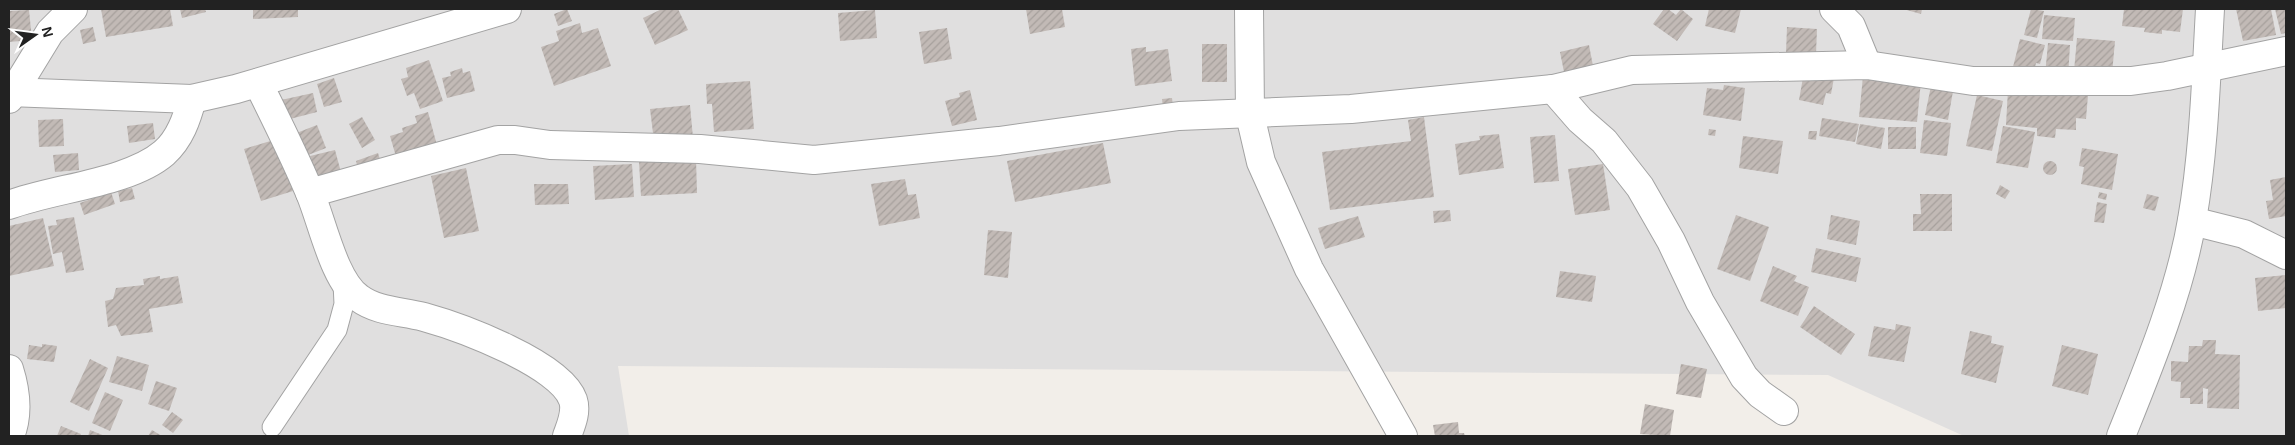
<svg xmlns="http://www.w3.org/2000/svg" width="2295" height="445" viewBox="0 0 2295 445" font-family="Arial,sans-serif">
<style>
.residential{fill:#e0dfdf}
.building{fill:url(#building-hatch)}
.lines{fill:none;stroke-linecap:round;stroke-linejoin:round}
.service-casing{stroke:#a3a3a3;stroke-width:21}
.minor-casing{stroke:#a3a3a3;stroke-width:30}
.tertiary-casing{stroke:#a3a3a3;stroke-width:30}
.service{stroke:#fff;stroke-width:19}
.minor{stroke:#fff;stroke-width:28}
.tertiary{stroke:#fff;stroke-width:28}
</style>
<defs>
<pattern id="building-hatch" width="6" height="6" patternUnits="userSpaceOnUse" patternTransform="scale(1.25)"><rect width="6" height="6" fill="#c2bab6"/><path d="M-1 1l2-2M0 6l6-6M5 7l2-2" fill="none" stroke="#a6a09c"/></pattern>
</defs>
<rect width="100%" height="100%" fill="#f2eee9"/>
<!-- residential -->
<polygon class="residential" points="9,9 2286,9 2286,436 1964,436 1828,375 618,366 629,436 9,436"/>
<!-- building -->
<g class="building">
<polygon points="101,9 170,9 173,26 106,37"/>
<polygon points="180,9 205,9 206,12 182,18"/>
<polygon points="253,9 298,9 298,17 253,19"/>
<polygon points="567,9 572,21 558,26 554,14"/>
<polygon points="662,9 678,9 688,30 655,45 643,18"/>
<polygon points="1026,9 1062,9 1065,27 1030,34"/>
<polygon points="1664,9 1668,9 1676,15 1681,9 1693,19 1677,41 1653,24"/>
<polygon points="1709,9 1741,9 1735,33 1705,26"/>
<polygon points="1903,9 1922,9 1921,14"/>
<polygon points="2031,9 2044,11 2037,38 2024,35"/>
<polygon points="2124,9 2183,9 2180,32 2162,30 2162,34 2144,32 2145,28 2122,26"/>
<polygon points="2236,9 2271,9 2276,35 2243,41"/>
<polygon points="2275,9 2286,9 2286,33 2281,34"/>
<polygon points="29,10 32,40 9,42 9,11"/>
<polygon points="875,10 877,38 840,41 838,13"/>
<polygon points="2044,15 2075,18 2073,41 2042,39"/>
<polygon points="580,23 582,33 598,28 611,66 554,86 541,47 559,41 556,31"/>
<polygon points="93,27 96,41 83,44 80,30"/>
<polygon points="1787,27 1817,29 1816,54 1786,53"/>
<polygon points="947,28 952,59 924,64 919,32"/>
<polygon points="2077,38 2115,41 2112,74 2074,71"/>
<polygon points="2020,39 2045,45 2040,64 2036,63 2033,76 2012,71"/>
<polygon points="2048,43 2070,45 2068,77 2045,75"/>
<rect x="1202" y="44" width="25" height="38"/>
<polygon points="1589,45 1593,66 1564,72 1560,52"/>
<polygon points="1146,47 1146,52 1168,49 1172,81 1135,86 1131,49"/>
<polygon points="429,60 443,101 420,109 414,93 407,96 401,79 408,77 406,68"/>
<polygon points="462,68 463,73 470,71 475,91 447,98 442,78 451,76 450,72"/>
<polygon points="1804,72 1834,78 1831,94 1826,93 1823,105 1799,100"/>
<polygon points="1863,76 1921,81 1917,122 1859,117"/>
<polygon points="334,78 342,102 324,107 317,84"/>
<polygon points="750,81 754,129 714,132 712,104 707,104 706,84"/>
<polygon points="1724,85 1745,88 1741,121 1703,115 1707,88 1723,90"/>
<polygon points="1931,86 1953,91 1948,120 1925,115"/>
<polygon points="2008,89 2088,95 2086,119 2076,118 2076,130 2056,129 2055,138 2037,136 2037,128 2006,125"/>
<polygon points="970,90 977,120 952,126 945,101 960,97 959,93"/>
<polygon points="313,93 317,112 286,120 281,100"/>
<polygon points="1977,95 2003,101 1992,151 1966,146"/>
<polygon points="1172,98 1173,107 1163,108 1162,99"/>
<polygon points="690,105 693,138 654,141 650,109"/>
<polygon points="428,112 438,149 397,160 390,136 403,132 402,128 417,123 415,116"/>
<polygon points="362,117 375,140 362,148 349,124"/>
<polygon points="1424,117 1434,197 1330,210 1322,152 1411,141 1408,120"/>
<polygon points="1822,118 1859,124 1855,142 1819,136"/>
<polygon points="63,119 64,146 39,147 38,120"/>
<polygon points="1924,120 1951,123 1947,156 1920,153"/>
<polygon points="153,123 155,139 129,143 127,126"/>
<polygon points="1860,124 1885,128 1881,149 1856,144"/>
<polygon points="317,125 326,148 303,157 294,134"/>
<polygon points="2003,126 2035,132 2028,168 1996,163"/>
<rect x="1888" y="127" width="28" height="22"/>
<polygon points="1709,129 1716,130 1715,136 1708,135"/>
<polygon points="1809,131 1817,131 1816,140 1808,139"/>
<polygon points="1499,134 1504,168 1459,175 1455,144 1480,140 1479,136"/>
<polygon points="1555,135 1559,181 1534,183 1530,137"/>
<polygon points="1743,136 1783,141 1778,174 1739,168"/>
<polygon points="277,139 293,191 261,201 244,149"/>
<polygon points="1103,143 1111,183 1015,202 1007,161"/>
<polygon points="2082,148 2118,154 2112,190 2081,184 2084,167 2079,166"/>
<polygon points="335,150 342,176 317,182 310,156"/>
<polygon points="78,153 79,170 55,172 53,155"/>
<polygon points="378,153 382,166 359,173 356,161"/>
<polygon points="696,159 697,193 641,196 639,162"/>
<circle cx="2050" cy="168" r="7"/>
<polygon points="632,164 634,197 595,200 593,166"/>
<polygon points="1603,164 1610,210 1575,215 1568,169"/>
<polygon points="466,168 479,231 444,238 431,176"/>
<polygon points="2286,177 2286,216 2269,219 2266,201 2273,200 2270,180"/>
<polygon points="905,179 908,195 916,194 920,218 879,226 871,184"/>
<polygon points="534,184 568,184 569,204 535,205"/>
<polygon points="2000,185 2010,191 2005,199 1996,194"/>
<polygon points="132,188 135,199 120,202 118,191"/>
<polygon points="111,192 115,204 84,215 80,203"/>
<polygon points="2099,192 2107,194 2106,200 2098,198"/>
<polygon points="1920,194 1952,194 1952,231 1913,231 1913,214 1921,214"/>
<polygon points="2147,194 2159,197 2155,211 2143,208"/>
<polygon points="2097,202 2107,204 2104,223 2094,222"/>
<polygon points="1450,210 1451,221 1434,223 1433,211"/>
<polygon points="1736,215 1769,227 1750,281 1717,269"/>
<polygon points="1831,215 1860,221 1856,245 1827,239"/>
<polygon points="1358,216 1365,237 1325,249 1318,228"/>
<polygon points="74,217 84,270 66,273 62,252 53,254 48,226 57,225 56,220"/>
<polygon points="43,218 54,266 9,276 9,226"/>
<polygon points="988,230 1012,232 1008,278 984,275"/>
<polygon points="1816,248 1861,258 1856,282 1811,272"/>
<polygon points="1773,266 1797,276 1794,281 1809,287 1798,316 1760,301"/>
<polygon points="1560,271 1596,276 1592,302 1556,297"/>
<polygon points="2286,275 2286,308 2258,311 2255,278"/>
<polygon points="160,276 160,279 178,276 183,303 149,309 153,332 121,336 116,325 108,327 105,301 113,299 116,288 144,285 143,279"/>
<polygon points="1814,306 1855,334 1841,355 1800,327"/>
<polygon points="1896,324 1911,327 1904,362 1868,356 1874,326 1895,330"/>
<polygon points="1970,331 1992,336 1991,343 2004,346 1996,383 1961,374"/>
<polygon points="2203,340 2216,340 2215,354 2240,355 2239,409 2207,408 2208,389 2203,388 2203,404 2190,404 2190,398 2180,398 2181,382 2171,381 2171,361 2188,362 2189,346 2202,346"/>
<polygon points="42,344 57,346 54,362 27,359 29,345 42,347"/>
<polygon points="2062,345 2098,354 2088,395 2052,386"/>
<polygon points="117,356 149,365 142,391 109,382"/>
<polygon points="90,359 108,368 89,411 70,402"/>
<polygon points="1681,364 1707,369 1701,398 1676,394"/>
<polygon points="156,381 177,388 169,411 148,404"/>
<polygon points="105,392 123,400 110,431 92,423"/>
<polygon points="1645,404 1674,410 1670,436 1640,434"/>
<polygon points="172,412 183,420 173,433 162,425"/>
<polygon points="1458,422 1459,433 1464,433 1465,436 1435,436 1433,425"/>
<polygon points="61,426 81,434 80,436 57,436"/>
<polygon points="90,430 105,436 88,436"/>
<polygon points="152,430 162,436 148,436"/>
</g>
<g class="lines">
<defs>
<polyline id="service" points="272,427 337,330 344,304 343,283"/>
<g id="minor">
<polyline points="1249,9 1250,115 1261,162 1309,269 1403,436"/>
<polyline points="1834,9 1851,26 1867,65"/>
<path d="M 258,83 C 276,119 294,155 310,193 C 322,221 334,281 359,298 C 378,312 402,311 424,317 C 460,327 561,364 573,400 C 577,412 571,425 567,436"/>
<polyline points="1553,89 1580,120 1604,141 1640,187 1671,241 1700,302 1744,377 1760,394 1784,411"/>
<polyline points="9,99 50,32 73,9"/>
<polyline points="310,193 498,140 515,140 550,145 700,149 814,160 999,141 1179,116 1351,109 1553,89 1632,70 1867,65 1973,81 2131,81 2167,76 2286,51"/>
<path d="M 9,205 C 54,188 129,183 164,153 C 180,139 187,118 192,99"/>
<polyline points="2192,221 2244,234 2286,255"/>
<path d="M 9,369 C 16,391 19,414 10,436"/>
<path d="M 2121,436 C 2148,369 2180,292 2192,220 C 2204,151 2206,79 2210,9"/>
</g>
<polyline id="tertiary" points="9,92 192,99 236,89 507,9"/>
</defs>
<!-- service casing -->
<use href="#service" class="service-casing"/>
<!-- minor casing -->
<use href="#minor" class="minor-casing"/>
<!-- tertiary casing -->
<use href="#tertiary" class="tertiary-casing"/>
<!-- service -->
<use href="#service" class="service"/>
<!-- minor -->
<use href="#minor" class="minor"/>
<!-- tertiary -->
<use href="#tertiary" class="tertiary"/>
</g>
<!-- border -->
<rect width="2295" height="445" fill="none" stroke="#222222" stroke-width="20"/>
<!-- north arrow -->
<g transform="translate(35 35) rotate(76)" stroke="#ffffff" stroke-width="4" paint-order="stroke">
<path d="M0-4L9 19L0 12L-9 19Z" fill="#222222"/>
<text y="-8" font-size="14" font-weight="bold" text-anchor="middle" fill="#222222">N</text>
</g>
</svg>
